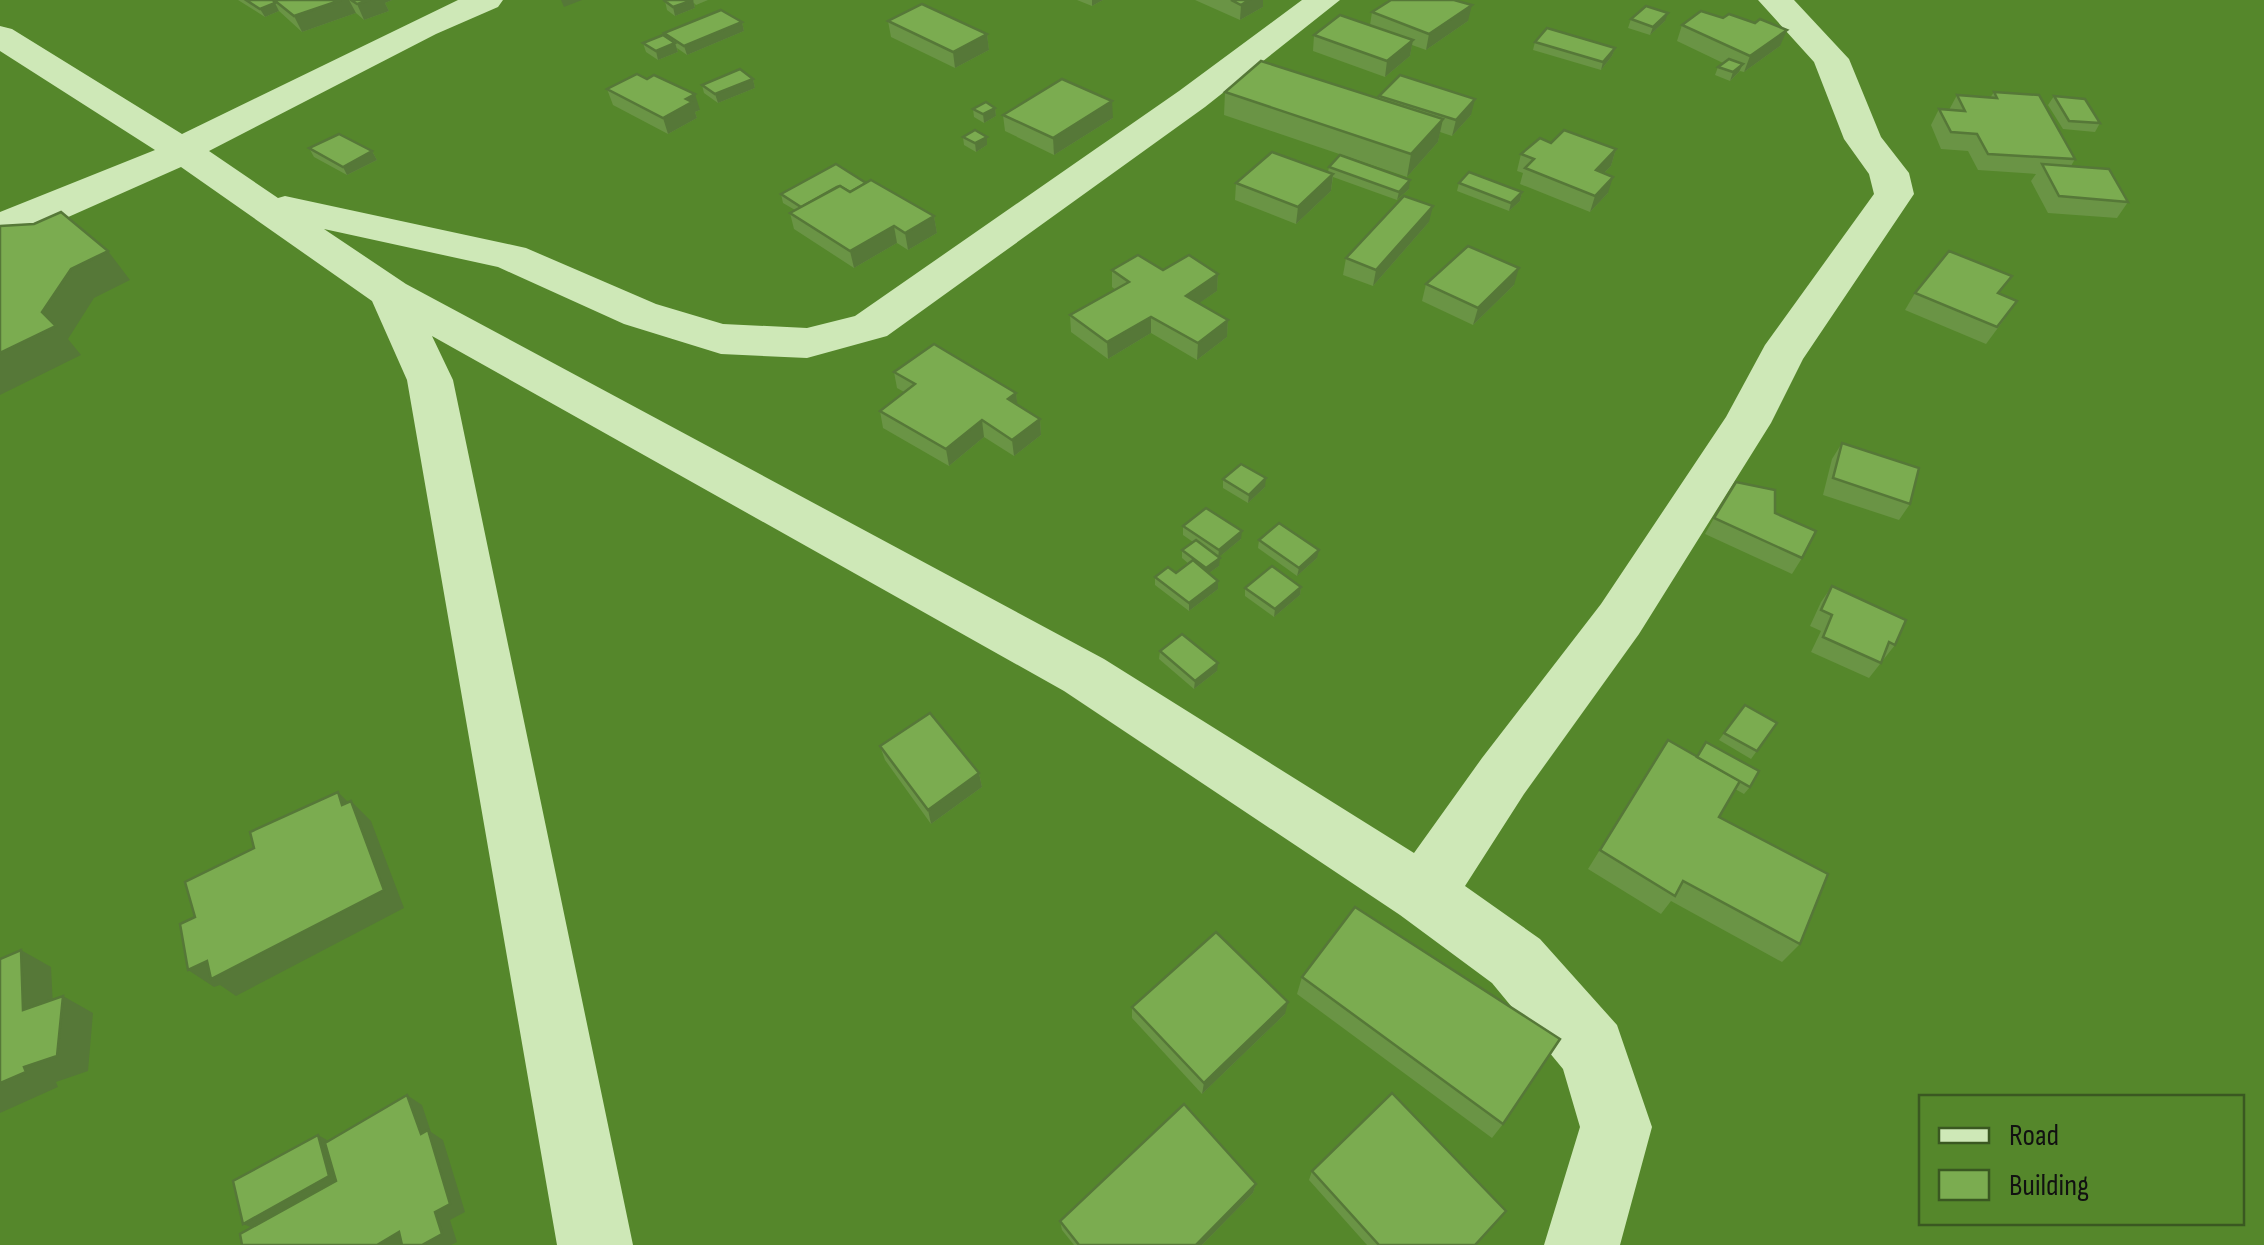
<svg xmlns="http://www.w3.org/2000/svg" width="2264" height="1245" viewBox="0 0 2264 1245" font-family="'Sofia Sans Condensed',sans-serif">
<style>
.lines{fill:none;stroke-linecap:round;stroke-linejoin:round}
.minor{fill:#cee8b7;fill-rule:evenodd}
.wall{fill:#6a9445}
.shaded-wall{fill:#567838}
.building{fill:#7bac50;stroke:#567838;stroke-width:2.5}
</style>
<rect width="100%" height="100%" fill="#55872b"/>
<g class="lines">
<!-- minor -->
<polygon class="minor" points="458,0 503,0 498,7 436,34 209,151 278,198 285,196 526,248 656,304 723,324 807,328 855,316 1179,91 1302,0 1340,0 1205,107 887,336 807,358 721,354 624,324 498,267 324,229 406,284 1104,659 1414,853 1482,758 1601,604 1726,417 1765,345 1874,194 1869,174 1844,139 1814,62 1758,0 1794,0 1849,59 1881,137 1909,173 1914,194 1803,359 1771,423 1639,634 1524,794 1465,886 1540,939 1617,1025 1652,1127 1620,1245 1544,1245 1580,1127 1563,1069 1492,983 1400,915 1064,691 432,336 453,380 633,1245 557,1245 407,380 372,301 181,167 66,218 0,238 0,212 155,150 0,51 0,26 12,29 182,134"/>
</g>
<!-- wall -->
<g class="wall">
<polygon points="238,0 392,0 385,3 389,11 364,20 356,13 302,32 279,11 265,17"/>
<polygon points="669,0 708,0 696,5 694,3 695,8 675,16 667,10 665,1"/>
<polygon points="1077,0 1103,0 1092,6"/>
<polygon points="1195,0 1263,0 1263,7 1240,20"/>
<polygon points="1372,12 1468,21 1426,50 1412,45 1410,56 1385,77 1313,51 1314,35 1370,25"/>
<polygon points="1631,19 1665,21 1650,35 1628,28"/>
<polygon points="888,21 987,34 989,50 955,68 891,37"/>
<polygon points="742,22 744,31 687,55 677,48 678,52 658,60 646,52 643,43 665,37 664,33"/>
<polygon points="1682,25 1780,46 1744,72 1740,71 1730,81 1715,75 1718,67 1723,63 1677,41"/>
<polygon points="1535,42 1615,48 1612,56 1601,70 1533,50"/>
<polygon points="753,79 755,88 718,103 704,93 702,85"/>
<polygon points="607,89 700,110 695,112 697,118 668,134 613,105"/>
<polygon points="1225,92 1379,98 1379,96 1471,115 1452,136 1440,132 1438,142 1407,177 1224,115"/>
<polygon points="1994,92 2075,159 2071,166 2128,202 2117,218 2048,213 2031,181 2036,174 1978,170 1968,151 1941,149 1931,125 1939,109 1949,110 1957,95 1990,98"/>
<polygon points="2054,96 2100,123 2095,132 2063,129 2048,105"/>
<polygon points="995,108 996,116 984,123 974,117 973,109"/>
<polygon points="1003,115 1113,118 1054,155 1005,131"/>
<polygon points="963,137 987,137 987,145 976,152 964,145"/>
<polygon points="1551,143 1616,149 1611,166 1604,173 1608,193 1590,212 1520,184 1523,173 1517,171 1521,154"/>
<polygon points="309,148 372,151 377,160 347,175 314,157"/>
<polygon points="1329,167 1409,189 1397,200 1333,177 1331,191 1296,224 1235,200 1236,183 1328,172"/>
<polygon points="866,183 934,216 937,233 908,250 897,243 854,268 794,229 790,213 795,210 783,203 781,194"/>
<polygon points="1459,183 1522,192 1520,201 1509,211 1457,191"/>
<polygon points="1429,222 1373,286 1343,275 1346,258"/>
<polygon points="1112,270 1163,270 1218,274 1217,291 1199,303 1228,320 1227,337 1197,360 1151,333 1108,359 1071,332 1070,315 1116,290 1112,287"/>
<polygon points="1426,284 1514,285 1473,325 1422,301"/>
<polygon points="1915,293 2000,294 2006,317 1986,344 1905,310"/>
<polygon points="894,372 1016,393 1017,404 1040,419 1041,435 1014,456 984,437 949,466 883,428 880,411 904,392 897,388"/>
<polygon points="1842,443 1910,504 1899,520 1823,495 1832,459"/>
<polygon points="1223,479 1265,487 1248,503 1223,488"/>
<polygon points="1714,518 1802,558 1792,574 1705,534"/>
<polygon points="1183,526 1241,539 1219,557 1219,566 1209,573 1218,589 1189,611 1155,585 1155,577 1176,573 1189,564 1182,558 1182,550 1193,542 1183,535"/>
<polygon points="1259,540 1317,558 1297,576 1258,548"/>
<polygon points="1832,586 1895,645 1869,678 1811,652 1821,631 1810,626 1821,602"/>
<polygon points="1301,587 1300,595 1274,617 1245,596 1245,588"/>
<polygon points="1160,651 1217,671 1194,689 1159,659"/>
<polygon points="1745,705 1777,723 1751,759 1719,740"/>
<polygon points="1668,740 1750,787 1744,794 1735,789 1719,817 1800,944 1782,962 1671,901 1661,914 1588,869"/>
<polygon points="880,746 979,773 982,787 931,824 885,760"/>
<polygon points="1302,977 1503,1124 1492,1138 1297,994"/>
<polygon points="1132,1007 1285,1014 1202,1094 1132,1018"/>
<polygon points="1312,1171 1475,1245 1367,1245 1309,1180"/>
<polygon points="1256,1184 1253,1193 1202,1245 1074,1245 1062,1230 1060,1221"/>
</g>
<!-- shaded-wall -->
<g class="shaded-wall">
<polygon points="341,0 349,0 356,13 302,32 294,16"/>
<polygon points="370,0 392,0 385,3 389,11 364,20 357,4"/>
<polygon points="561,0 582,0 564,7"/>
<polygon points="693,0 695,8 675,16 673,7"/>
<polygon points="1092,0 1103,0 1092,6"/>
<polygon points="1249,0 1263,0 1263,7 1240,20 1241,5"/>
<polygon points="275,3 279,11 265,17 260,9"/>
<polygon points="1472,5 1468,21 1426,50 1429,34"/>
<polygon points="1668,13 1665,21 1650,35 1653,27"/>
<polygon points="742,22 744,31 687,55 684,46"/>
<polygon points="1787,30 1780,46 1744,72 1750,56"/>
<polygon points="987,34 989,50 955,68 953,52"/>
<polygon points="1413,40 1410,56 1385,77 1387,61"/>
<polygon points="675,43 678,52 658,60 656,51"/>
<polygon points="1615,48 1612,56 1601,70 1603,62"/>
<polygon points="1743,64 1739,72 1730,81 1733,72"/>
<polygon points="753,79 755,88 718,103 715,94"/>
<polygon points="695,94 700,110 695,112 697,118 668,134 663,118 686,99"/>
<polygon points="1475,99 1471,115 1452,136 1456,120"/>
<polygon points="1112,101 1113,118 1054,155 1053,138"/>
<polygon points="995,108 996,116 984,123 983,114"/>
<polygon points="1443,119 1438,142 1407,177 1411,154"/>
<polygon points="987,137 987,145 976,152 975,143"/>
<polygon points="1616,149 1611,166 1590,187 1596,170"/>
<polygon points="372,151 377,160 347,175 343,167"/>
<polygon points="1333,174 1331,191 1296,224 1298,207"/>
<polygon points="1613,177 1608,193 1590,212 1595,196"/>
<polygon points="1410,180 1409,189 1397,200 1399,192"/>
<polygon points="1522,192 1520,201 1509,211 1511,203"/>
<polygon points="1433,206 1429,222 1373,286 1376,270"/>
<polygon points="934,216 937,233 908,250 905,233"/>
<polygon points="894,226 897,243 854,268 850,251"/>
<polygon points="108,251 130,280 94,298 68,339 81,355 0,395 0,353 42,312 71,269"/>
<polygon points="1519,268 1514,285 1473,325 1478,308"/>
<polygon points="1218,274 1217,291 1185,313 1186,296"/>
<polygon points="1151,317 1151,333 1108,359 1107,342"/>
<polygon points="1228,320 1227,337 1197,360 1198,343"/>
<polygon points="1016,393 1018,409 1008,399"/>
<polygon points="1040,419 1041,435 1014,456 1012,440"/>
<polygon points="982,420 984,437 949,466 946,449"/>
<polygon points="1266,478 1265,487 1248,503 1249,495"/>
<polygon points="1242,531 1241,539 1218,558 1219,550"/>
<polygon points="1319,550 1317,558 1297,576 1299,568"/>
<polygon points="1220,558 1219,566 1205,576 1206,568"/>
<polygon points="1218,581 1218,589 1189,611 1189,603"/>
<polygon points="1301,587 1300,595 1274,617 1275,609"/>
<polygon points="1218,663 1217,671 1194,689 1195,681"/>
<polygon points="979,773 982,787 931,824 928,810"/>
<polygon points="338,792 353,807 351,801 371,821 404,908 236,996 220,985 214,987 188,970 207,961 342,805"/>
<polygon points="21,950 51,967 54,1026 23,1010"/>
<polygon points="63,996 93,1013 88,1071 56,1082 58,1087 0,1113 0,1083 24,1067"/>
<polygon points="1288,1002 1285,1014 1202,1094 1204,1083"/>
<polygon points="407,1095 422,1105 431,1132 443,1140 465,1212 450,1220 457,1242 451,1245 422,1245 435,1212 421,1134"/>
<polygon points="318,1135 327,1140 338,1181 253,1228 243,1224"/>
<polygon points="1256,1184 1253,1193 1202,1245 1196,1245"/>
<polygon points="399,1232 408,1245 377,1245"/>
</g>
<!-- building -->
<g class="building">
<polygon points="246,0 273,0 275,3 260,9"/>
<polygon points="274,0 341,0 294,16"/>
<polygon points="351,0 370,0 357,4"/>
<polygon points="669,0 693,0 673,7 665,1"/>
<polygon points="1231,0 1249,0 1241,5"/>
<polygon points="1391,0 1454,0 1472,5 1429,34 1372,12"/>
<polygon points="922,4 987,34 953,52 888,21"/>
<polygon points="1646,6 1668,13 1653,27 1631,19"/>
<polygon points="721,10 742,22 684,46 664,33"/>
<polygon points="1701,11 1723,18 1729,14 1755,23 1760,19 1787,30 1750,56 1682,25"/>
<polygon points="1340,15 1413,40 1387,61 1314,35"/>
<polygon points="1547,28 1615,48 1603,62 1535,42"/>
<polygon points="663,35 675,43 656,51 643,43"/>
<polygon points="1729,59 1743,64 1733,72 1718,67"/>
<polygon points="1261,61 1443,119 1411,154 1225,92"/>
<polygon points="740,69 753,79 715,94 702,85"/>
<polygon points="637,74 647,79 654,75 695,94 686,99 692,102 663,118 607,89"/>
<polygon points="1400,75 1475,99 1456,120 1379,96"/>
<polygon points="1062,79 1112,101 1053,138 1003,115"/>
<polygon points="1994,92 2039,95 2075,159 1988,154 1977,134 1951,132 1939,109 1965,111 1957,95 1997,98"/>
<polygon points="2054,96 2085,99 2100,123 2069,121"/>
<polygon points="986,102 995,108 983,114 973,109"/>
<polygon points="975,130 987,137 975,143 963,137"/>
<polygon points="1564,130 1616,149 1596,170 1613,177 1595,196 1525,168 1534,159 1521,154 1540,138 1551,143"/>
<polygon points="339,134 372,151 343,167 309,148"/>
<polygon points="1272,152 1333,174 1298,207 1236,183"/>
<polygon points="1340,155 1410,180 1399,192 1329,167"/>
<polygon points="836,164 866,183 850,192 840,186 837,187 801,207 781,194"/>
<polygon points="2042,164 2109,169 2128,202 2059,196"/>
<polygon points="1469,172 1522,192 1511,203 1459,183"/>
<polygon points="871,180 934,216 905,233 894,226 850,251 790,213 840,186 850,192"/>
<polygon points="1404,196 1433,206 1376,270 1346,258"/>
<polygon points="61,212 108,251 71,269 42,312 56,326 0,353 0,226 34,224"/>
<polygon points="1468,246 1519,268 1478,308 1426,284"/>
<polygon points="1949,251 2012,276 1998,293 2017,301 1997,327 1915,293"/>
<polygon points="1138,255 1163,270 1189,255 1218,274 1186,296 1228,320 1198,343 1151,317 1107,342 1070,315 1129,282 1112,270"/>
<polygon points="934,344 1016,393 1008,399 1040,419 1012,440 982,420 946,449 880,411 915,384 894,372"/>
<polygon points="1842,443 1919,468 1910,504 1833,478"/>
<polygon points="1241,464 1266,478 1249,495 1223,479"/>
<polygon points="1736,482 1775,490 1775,513 1816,531 1802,558 1714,518"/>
<polygon points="1206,508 1242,531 1219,550 1183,526"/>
<polygon points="1279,523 1319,550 1299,568 1259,540"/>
<polygon points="1196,540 1220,558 1206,568 1182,550"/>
<polygon points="1193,560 1218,581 1189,603 1155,577 1168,567 1176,573"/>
<polygon points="1272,566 1301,587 1275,609 1245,588"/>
<polygon points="1832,586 1906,620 1895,645 1889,642 1881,663 1823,637 1832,615 1821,610"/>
<polygon points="1182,634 1218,663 1195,681 1160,651"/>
<polygon points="1745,705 1777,723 1757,751 1724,733"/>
<polygon points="930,713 979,773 928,810 880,746"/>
<polygon points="1668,740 1740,781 1719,817 1828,874 1800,944 1683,881 1675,896 1600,850"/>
<polygon points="1706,742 1759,771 1750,787 1697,757"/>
<polygon points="338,792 342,805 351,801 384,890 211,979 207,961 188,970 180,924 195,917 185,882 254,848 250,832"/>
<polygon points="1355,907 1560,1039 1503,1124 1302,977"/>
<polygon points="1216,932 1288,1002 1204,1083 1132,1007"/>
<polygon points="21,950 23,1010 63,996 57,1056 24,1067 26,1072 0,1083 0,959"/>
<polygon points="1392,1093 1506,1211 1475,1245 1379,1245 1312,1171"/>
<polygon points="407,1095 421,1134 428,1130 450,1204 435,1212 442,1234 422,1245 402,1245 399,1232 377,1245 242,1245 240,1234 336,1181 325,1143"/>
<polygon points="1184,1104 1256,1184 1196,1245 1079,1245 1060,1221"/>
<polygon points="318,1135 329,1176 243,1224 233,1181"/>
</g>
<!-- legend -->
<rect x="1919" y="1095" width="325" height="130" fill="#55872b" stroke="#3a5821" stroke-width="2.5"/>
<rect x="1939" y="1128" width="50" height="15" fill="#cee8b7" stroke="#3a5821" stroke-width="2.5"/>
<text x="2009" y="1145" font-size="30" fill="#111111">Road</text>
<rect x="1939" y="1170" width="50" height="30" fill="#7bac50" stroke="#3a5821" stroke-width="2.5"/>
<text x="2009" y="1195" font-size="30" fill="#111111">Building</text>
</svg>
